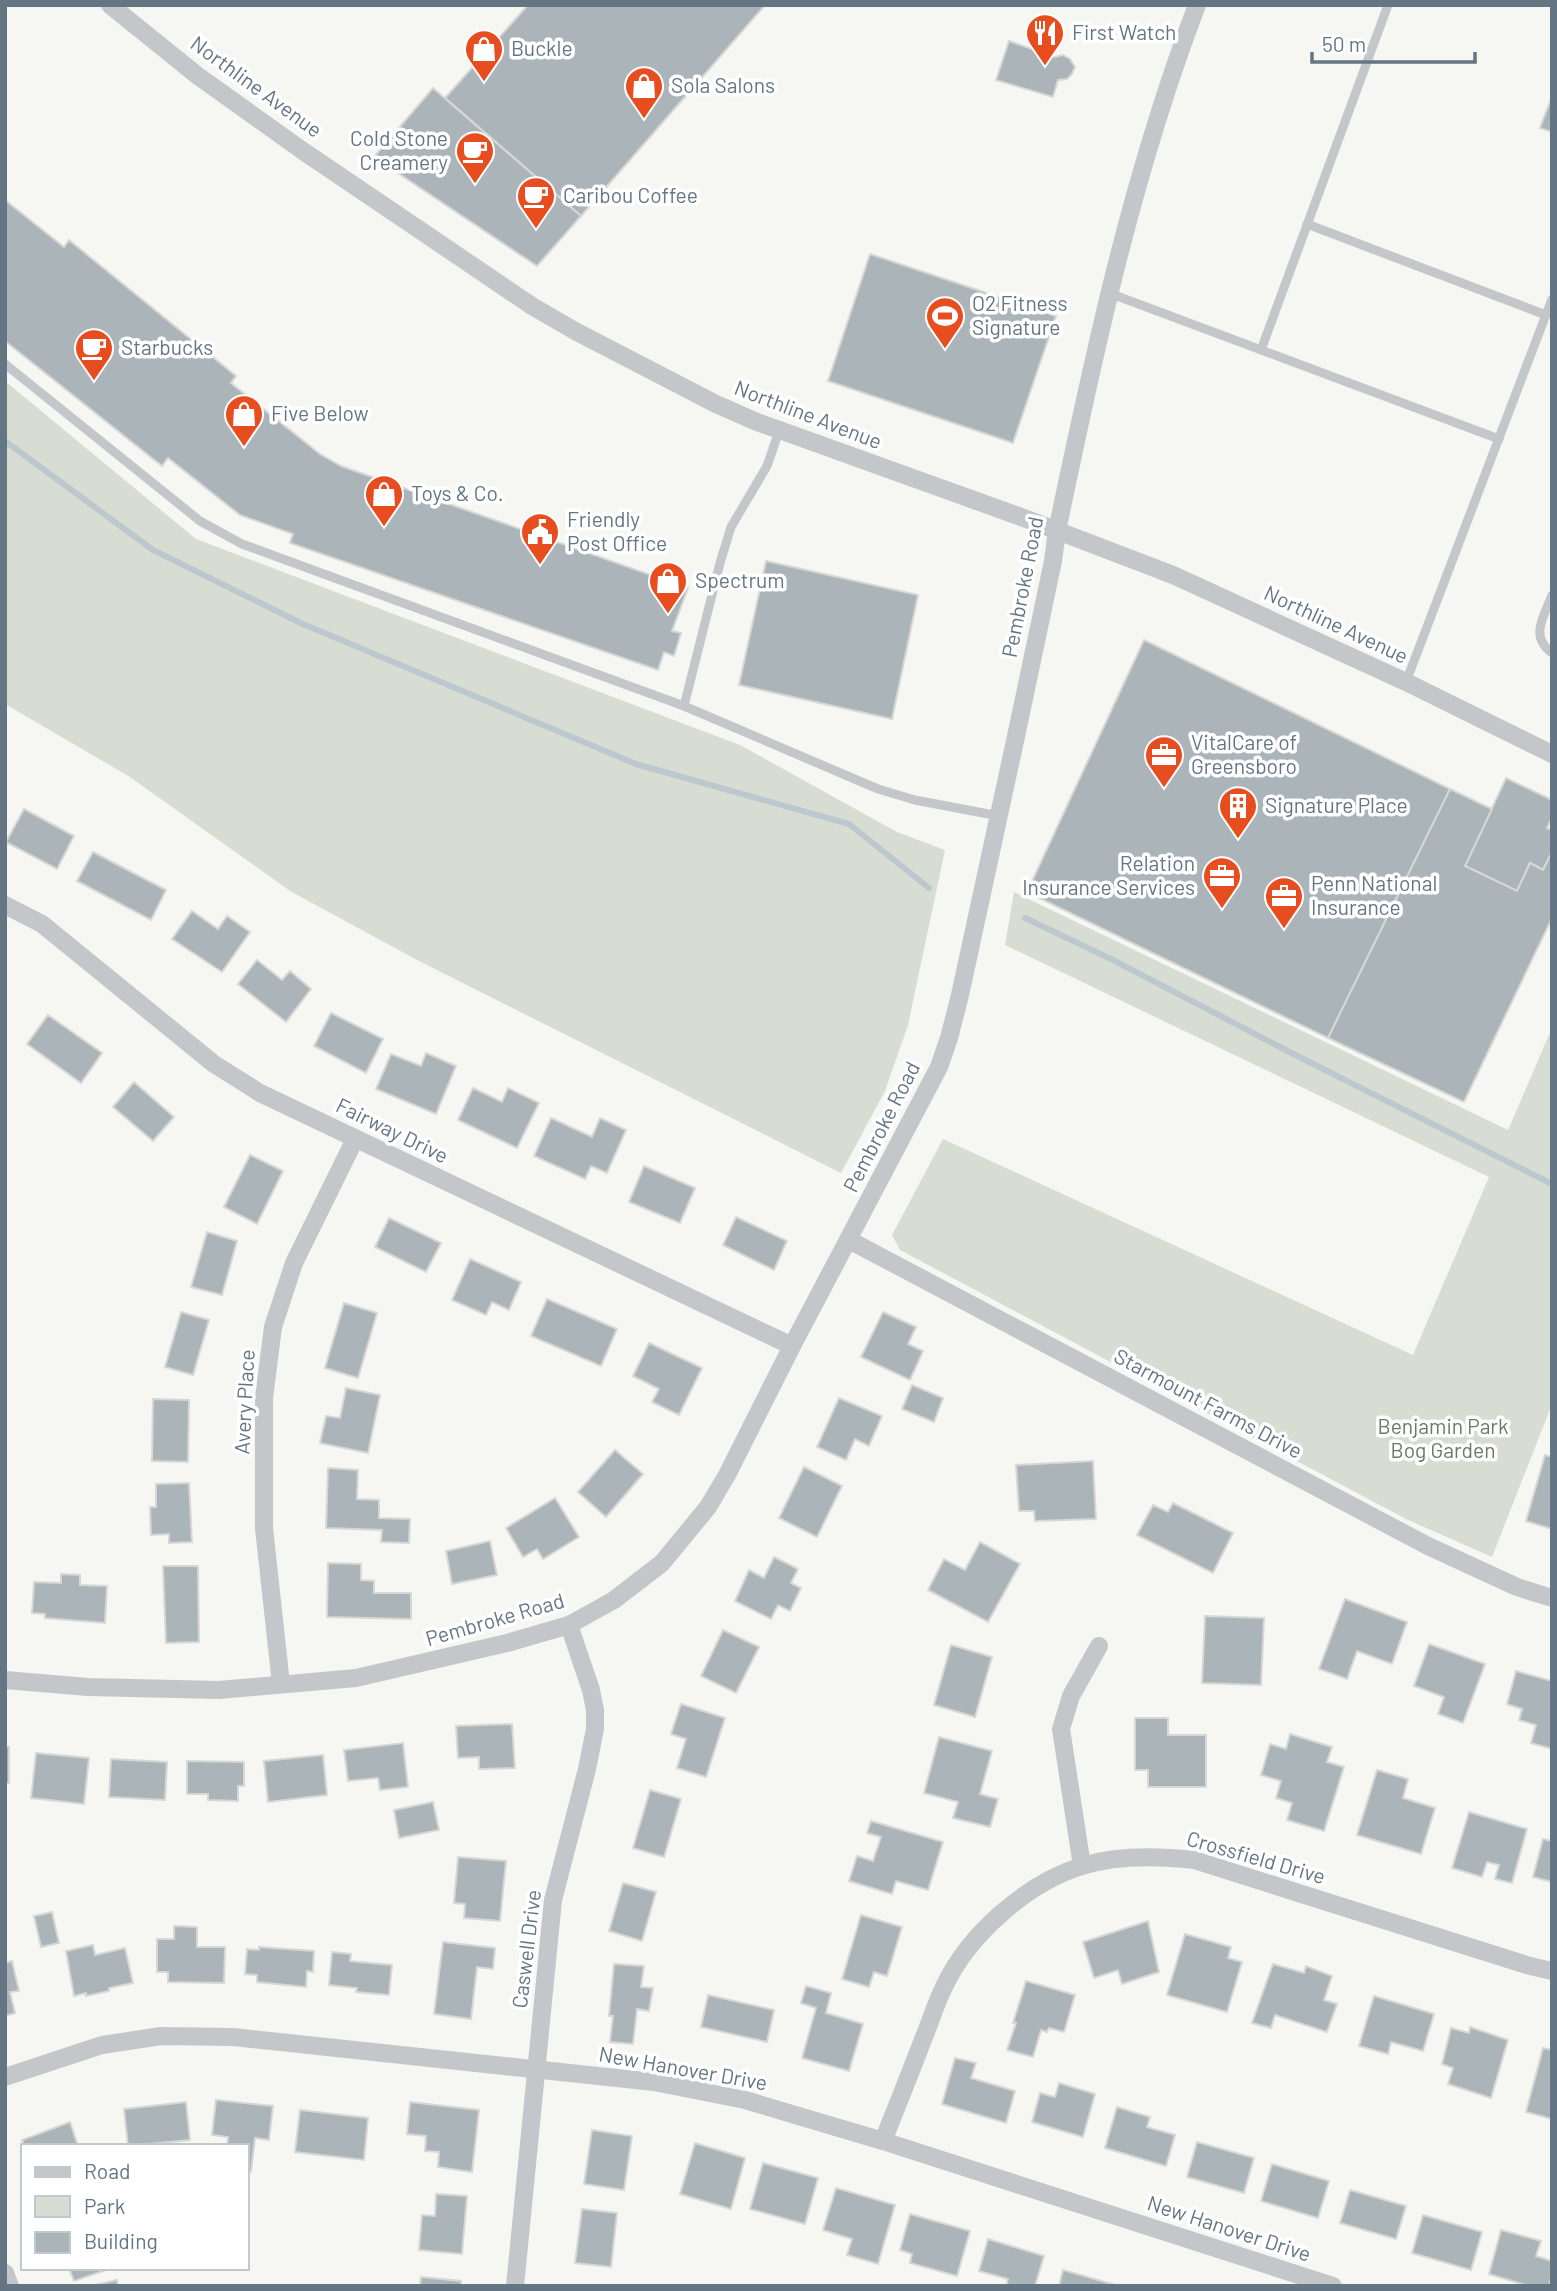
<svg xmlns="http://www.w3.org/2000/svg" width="1557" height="2291" viewBox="0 0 1557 2291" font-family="Barlow,sans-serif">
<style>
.green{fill:#d7ddd3}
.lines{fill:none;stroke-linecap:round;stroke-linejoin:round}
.stream{stroke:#bcc8cd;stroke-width:6}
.building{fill:#abb4b9;stroke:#d7d7d5;stroke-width:2}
.service{stroke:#c3c7ca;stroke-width:9}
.minor{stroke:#c3c7ca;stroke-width:18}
.labels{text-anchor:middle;stroke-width:7;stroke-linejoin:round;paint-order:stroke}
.poi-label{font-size:21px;fill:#647684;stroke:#fff;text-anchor:start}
.street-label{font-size:21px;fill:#647684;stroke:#fff}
.park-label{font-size:21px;fill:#687b63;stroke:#fff}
</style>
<rect width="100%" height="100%" fill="#f6f6f2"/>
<!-- green -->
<g class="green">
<polygon points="5,381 196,539 740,745 897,832 945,850 908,1025 885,1091 841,1173 417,960 290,891 130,777 5,704"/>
<polygon points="1014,892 1508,1130 1552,1028 1552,1404 1492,1557 1406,1519 900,1250 892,1235 943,1139 1413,1355 1489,1177 1005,945"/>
</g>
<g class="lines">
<!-- stream -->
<g class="stream">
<polyline points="5,441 153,550 303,624 636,764 849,824 929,888"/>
<polyline points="1025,918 1111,959 1307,1061 1552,1184"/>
</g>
</g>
<!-- building -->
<g class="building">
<polygon points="528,5 765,5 581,216 445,98"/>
<polygon points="1009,41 1055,57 1063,55 1070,59 1075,67 1072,74 1067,79 1058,80 1053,97 996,80"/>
<polygon points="433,88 581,216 537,266 374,157"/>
<polygon points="1552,96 1552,132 1540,128"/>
<polygon points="5,200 64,247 69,240 236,376 231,383 320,454 341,466 688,588 672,631 681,633 674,656 664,652 658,670 290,543 293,534 240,515 168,458 162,466 5,341"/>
<polygon points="870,254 1056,316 1013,443 828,381"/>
<polygon points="766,561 918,595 892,719 739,685"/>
<polygon points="1144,640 1450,789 1328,1038 1027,892"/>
<polygon points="1506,778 1552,800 1552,818 1547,828 1552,830 1552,852 1543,870 1530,863 1517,891 1465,866"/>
<polygon points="1450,789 1492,809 1465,866 1517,891 1530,863 1543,870 1552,852 1552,918 1464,1102 1328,1038"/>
<polygon points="24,809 74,836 57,869 6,842"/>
<polygon points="93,852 166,890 151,920 77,881"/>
<polygon points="192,911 218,929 227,916 250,932 222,972 172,939"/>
<polygon points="257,960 282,980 290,971 311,989 286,1022 238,984"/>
<polygon points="331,1013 383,1039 366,1073 314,1046"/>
<polygon points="48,1015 102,1053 81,1083 27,1044"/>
<polygon points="426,1053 456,1066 436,1114 376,1089 391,1054 421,1066"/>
<polygon points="134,1082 174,1117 153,1141 113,1107"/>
<polygon points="473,1088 502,1102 508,1088 539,1103 517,1148 458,1120"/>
<polygon points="551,1118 592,1137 600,1118 626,1130 607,1173 591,1166 585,1179 534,1156"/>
<polygon points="250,1155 283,1171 257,1224 224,1207"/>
<polygon points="644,1166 695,1188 680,1223 629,1202"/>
<polygon points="736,1217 787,1241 774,1270 723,1245"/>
<polygon points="389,1218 441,1243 426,1272 375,1247"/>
<polygon points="207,1232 237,1241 222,1295 191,1287"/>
<polygon points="470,1259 521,1282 509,1310 492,1302 486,1315 452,1300"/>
<polygon points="547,1299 617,1329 601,1366 531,1336"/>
<polygon points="344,1303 377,1313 358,1378 325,1368"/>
<polygon points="181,1312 209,1320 193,1375 165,1367"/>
<polygon points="883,1312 916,1327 908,1344 923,1351 910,1380 861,1357"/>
<polygon points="649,1343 702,1368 679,1415 652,1402 659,1389 633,1376"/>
<polygon points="912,1385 943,1398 934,1422 902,1409"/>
<polygon points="346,1388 380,1395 368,1453 320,1443 326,1416 340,1418"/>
<polygon points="839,1398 882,1416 869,1446 855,1439 846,1460 817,1447"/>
<polygon points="153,1399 189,1400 188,1462 152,1461"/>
<polygon points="615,1450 643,1474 606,1517 578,1492"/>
<polygon points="1545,1455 1552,1457 1552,1529 1526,1521"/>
<polygon points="1093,1461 1096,1519 1035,1521 1034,1511 1019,1511 1016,1465"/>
<polygon points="804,1467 842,1486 817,1537 779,1518"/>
<polygon points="328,1468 358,1470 357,1499 379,1500 379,1518 410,1519 409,1543 381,1542 382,1530 326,1528"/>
<polygon points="189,1483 192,1542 169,1543 169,1534 151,1535 150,1507 156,1507 156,1484"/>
<polygon points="555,1498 579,1537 543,1559 537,1549 523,1557 506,1528"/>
<polygon points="1173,1503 1233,1533 1213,1573 1137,1535 1153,1505 1168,1512"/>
<polygon points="490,1541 497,1575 452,1584 446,1551"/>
<polygon points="980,1542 1020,1564 988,1622 928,1590 944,1559 965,1570"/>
<polygon points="774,1557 798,1569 791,1583 801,1588 790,1611 778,1605 771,1619 735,1601 749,1570 764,1578"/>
<polygon points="328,1563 361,1564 361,1580 374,1581 374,1593 411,1593 411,1619 327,1617"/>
<polygon points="163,1566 198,1566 199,1642 166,1643"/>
<polygon points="61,1574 80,1575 80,1585 107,1586 105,1623 45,1618 45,1614 32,1613 34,1582 61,1583"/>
<polygon points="1345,1599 1407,1622 1392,1664 1357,1651 1347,1679 1319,1669"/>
<polygon points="1205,1616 1264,1618 1261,1685 1202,1683"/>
<polygon points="723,1630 759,1647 736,1693 701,1676"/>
<polygon points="1429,1644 1485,1664 1463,1723 1438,1714 1444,1697 1414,1686"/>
<polygon points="951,1645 992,1657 975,1717 934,1705"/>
<polygon points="1516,1671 1552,1681 1552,1749 1531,1743 1536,1725 1519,1720 1522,1709 1507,1704"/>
<polygon points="681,1704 725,1718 706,1777 677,1768 686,1739 671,1734"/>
<polygon points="1135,1718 1168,1718 1168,1735 1206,1735 1206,1787 1148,1787 1148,1770 1135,1770"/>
<polygon points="512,1724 515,1768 479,1769 479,1757 458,1758 456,1726"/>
<polygon points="1290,1734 1332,1747 1327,1762 1344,1767 1324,1831 1287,1820 1292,1803 1276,1798 1281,1781 1261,1775 1270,1744 1286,1749"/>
<polygon points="939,1737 992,1751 980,1794 998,1799 990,1827 953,1818 958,1802 924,1793"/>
<polygon points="403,1743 408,1787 380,1790 378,1778 348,1781 344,1750"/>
<rect x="5" y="1747" width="4" height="36"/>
<polygon points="36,1753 89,1758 84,1804 31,1798"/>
<polygon points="323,1755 327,1795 268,1802 264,1761"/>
<polygon points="111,1759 167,1762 165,1800 109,1797"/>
<polygon points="187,1761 244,1762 244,1786 238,1786 238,1801 208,1800 208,1794 187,1794"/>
<polygon points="1377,1770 1408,1779 1403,1798 1435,1808 1421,1854 1357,1835"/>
<polygon points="650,1790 681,1799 664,1857 633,1848"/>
<polygon points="433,1802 439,1830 399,1838 394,1810"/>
<polygon points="1469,1812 1527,1829 1512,1883 1495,1879 1499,1865 1487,1862 1482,1877 1452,1868"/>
<polygon points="871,1821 943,1842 928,1890 896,1881 892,1894 849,1881 857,1856 873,1861 881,1837 867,1833"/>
<polygon points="1543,1839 1552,1841 1552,1882 1533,1877"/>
<polygon points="458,1857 506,1861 500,1921 464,1918 465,1904 454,1903"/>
<polygon points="623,1883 656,1892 642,1941 609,1931"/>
<polygon points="52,1912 59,1943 41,1947 34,1916"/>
<polygon points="861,1915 902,1927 887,1976 874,1972 869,1987 842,1979"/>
<polygon points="1148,1921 1159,1972 1122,1984 1118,1970 1094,1978 1083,1942"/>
<polygon points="174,1926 197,1927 197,1947 225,1947 224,1983 168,1982 168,1972 157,1972 157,1939 174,1939"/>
<polygon points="1185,1934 1231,1947 1228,1958 1242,1962 1227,2012 1167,1995"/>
<polygon points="443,1942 495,1948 493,1969 477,1967 471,2019 434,2014"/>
<polygon points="93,1945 95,1955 125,1948 133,1983 109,1988 109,1991 86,1996 86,1993 74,1996 66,1951"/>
<polygon points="259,1947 314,1951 313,1972 307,1971 306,1987 257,1982 257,1975 245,1974 247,1949 259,1950"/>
<polygon points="332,1952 351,1954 350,1961 392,1965 389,1995 356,1992 357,1988 329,1985"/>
<polygon points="12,1961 19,1991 10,1992 15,2013 5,2016 5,1963"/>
<polygon points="614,1964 644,1966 641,1987 653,1988 649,2011 637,2009 633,2044 610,2042 613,2016 609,2016"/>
<polygon points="1273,1964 1304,1973 1306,1966 1332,1976 1324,2000 1337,2004 1327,2032 1275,2015 1271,2028 1252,2023"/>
<polygon points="1026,1981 1075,1995 1064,2032 1049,2028 1047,2032 1041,2030 1033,2057 1007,2050 1016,2023 1013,2023"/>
<polygon points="806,1986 831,1993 826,2013 863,2024 849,2071 802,2058 816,2008 801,2003"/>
<polygon points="708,1995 774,2010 767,2042 701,2027"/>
<polygon points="1374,1996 1434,2014 1423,2051 1391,2042 1388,2054 1359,2046"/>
<polygon points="1470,2027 1508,2040 1491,2098 1448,2084 1453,2068 1442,2064 1451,2028 1469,2033"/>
<polygon points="1543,2048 1552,2050 1552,2119 1526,2112"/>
<polygon points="955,2058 976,2063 971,2078 1015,2091 1006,2123 942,2104"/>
<polygon points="1059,2083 1095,2094 1083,2137 1032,2122 1040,2093 1055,2097"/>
<polygon points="216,2100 273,2106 269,2140 255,2138 251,2172 247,2172 247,2146 227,2146 228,2137 212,2135"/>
<polygon points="186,2102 190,2140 128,2146 124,2109"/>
<polygon points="410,2102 479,2110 472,2172 438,2167 439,2152 425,2151 426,2136 407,2134"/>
<polygon points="1117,2107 1150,2117 1147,2127 1175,2135 1166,2166 1105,2148"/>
<polygon points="300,2110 368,2118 364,2160 295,2152"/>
<polygon points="70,2122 78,2146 24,2146 22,2140"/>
<polygon points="592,2130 632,2136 624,2190 584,2184"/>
<polygon points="1197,2142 1254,2158 1244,2193 1187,2177"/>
<polygon points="695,2143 745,2158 731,2209 680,2194"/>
<polygon points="763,2163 818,2178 805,2224 750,2209"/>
<polygon points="1272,2164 1329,2181 1318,2218 1261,2201"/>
<polygon points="836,2188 895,2205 878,2264 847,2255 852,2239 823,2230"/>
<polygon points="1350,2190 1406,2206 1396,2239 1340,2223"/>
<polygon points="436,2194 467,2196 462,2254 419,2250 422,2215 435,2216"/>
<polygon points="582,2209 617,2213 611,2267 575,2263"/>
<polygon points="910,2214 970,2231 957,2276 910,2263 912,2254 900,2250"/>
<polygon points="1423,2215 1482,2232 1471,2270 1412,2253"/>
<polygon points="1501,2230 1541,2241 1536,2256 1552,2261 1552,2275 1549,2286 1529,2286 1489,2274"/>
<polygon points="988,2239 1044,2256 1035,2286 1006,2286 1008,2279 979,2271"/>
<polygon points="69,2268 112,2268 74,2281"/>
<polygon points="1063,2270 1119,2286 1059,2286"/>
<polygon points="421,2277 461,2281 461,2286 420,2286"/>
<polygon points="117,2280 118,2286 91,2286"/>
</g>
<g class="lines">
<!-- service -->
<g class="service">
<polyline points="1307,224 1546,315"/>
<polyline points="1109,293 1499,439"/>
<polyline points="1261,350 1388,5"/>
<polyline points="5,364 200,521 242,544 684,706 878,789 915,800 999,816"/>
<path d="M 1552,595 C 1544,617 1529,636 1552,653"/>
<polyline points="1406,682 1552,299"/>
<polyline points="684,706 720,563 731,527 767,466 779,431"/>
</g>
<!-- minor -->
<g class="minor">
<polyline points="110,5 198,76 303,151 532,306 575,331 716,404 757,422 1024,518 1173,575 1406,682 1552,754"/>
<polyline points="5,905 42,924 214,1064 260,1093 792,1346"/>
<polyline points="849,1240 1428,1546 1517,1587 1552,1598"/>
<path d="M 5,1680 L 88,1687 L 219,1690 L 356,1678 L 507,1643 L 569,1625 L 614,1600 L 662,1563 L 708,1507 L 727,1475 L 792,1346 L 939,1067 L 949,1038 L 960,995 L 1018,727 L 1053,561 L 1057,531 C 1094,353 1132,175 1197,5"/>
<polyline points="281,1684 264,1528 264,1398 273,1327 294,1263 355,1139"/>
<polyline points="1082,1866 1061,1729 1071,1696 1099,1646"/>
<polyline points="5,2077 102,2045 161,2036 233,2037 654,2082 745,2100 883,2141 1333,2286"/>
<path d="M 883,2141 C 897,2106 911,2071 924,2037 C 931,2020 936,2003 944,1987 C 968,1935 1027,1883 1082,1866 C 1117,1855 1158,1856 1194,1860 L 1530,1966 L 1552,1971"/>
<polyline points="5,2273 10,2286"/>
<polyline points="515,2286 553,1900 587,1769 595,1729 595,1710 591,1690 569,1625"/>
</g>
</g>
<!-- icons -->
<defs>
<symbol id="restaurant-pin" viewBox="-11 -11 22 30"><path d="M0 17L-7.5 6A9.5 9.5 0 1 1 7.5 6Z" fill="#e84d20" stroke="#fff"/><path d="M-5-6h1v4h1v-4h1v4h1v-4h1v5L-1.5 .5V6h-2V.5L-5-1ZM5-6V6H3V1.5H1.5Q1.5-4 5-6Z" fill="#fff"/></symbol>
<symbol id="shop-pin" viewBox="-11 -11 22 30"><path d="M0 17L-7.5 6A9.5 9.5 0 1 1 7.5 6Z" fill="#e84d20" stroke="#fff"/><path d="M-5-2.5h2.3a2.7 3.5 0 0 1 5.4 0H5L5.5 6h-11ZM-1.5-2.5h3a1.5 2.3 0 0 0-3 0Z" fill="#fff"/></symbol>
<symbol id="cafe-pin" viewBox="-11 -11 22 30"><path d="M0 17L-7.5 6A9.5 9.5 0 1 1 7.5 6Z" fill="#e84d20" stroke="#fff"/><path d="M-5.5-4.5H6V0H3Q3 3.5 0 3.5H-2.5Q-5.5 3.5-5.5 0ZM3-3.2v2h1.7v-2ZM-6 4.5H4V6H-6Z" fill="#fff"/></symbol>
<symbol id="stadium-pin" viewBox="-11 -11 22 30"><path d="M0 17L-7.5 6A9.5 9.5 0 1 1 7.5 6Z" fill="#e84d20" stroke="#fff"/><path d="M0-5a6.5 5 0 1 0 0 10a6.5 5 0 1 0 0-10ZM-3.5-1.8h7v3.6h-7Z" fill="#fff"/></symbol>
<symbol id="civic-pin" viewBox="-11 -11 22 30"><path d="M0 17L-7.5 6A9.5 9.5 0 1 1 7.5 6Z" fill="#e84d20" stroke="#fff"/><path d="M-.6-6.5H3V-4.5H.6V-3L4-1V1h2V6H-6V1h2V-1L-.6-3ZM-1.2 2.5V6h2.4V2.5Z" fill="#fff"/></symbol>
<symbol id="office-pin" viewBox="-11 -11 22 30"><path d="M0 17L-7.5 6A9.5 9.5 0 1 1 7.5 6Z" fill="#e84d20" stroke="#fff"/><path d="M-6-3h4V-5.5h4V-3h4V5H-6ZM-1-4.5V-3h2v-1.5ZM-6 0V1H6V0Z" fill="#fff"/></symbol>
<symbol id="building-pin" viewBox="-11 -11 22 30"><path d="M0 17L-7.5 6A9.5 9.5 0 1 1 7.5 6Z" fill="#e84d20" stroke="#fff"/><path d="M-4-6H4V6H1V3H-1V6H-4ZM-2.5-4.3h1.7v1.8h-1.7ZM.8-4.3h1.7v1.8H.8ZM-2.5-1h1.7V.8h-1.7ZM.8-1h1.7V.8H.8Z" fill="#fff"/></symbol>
</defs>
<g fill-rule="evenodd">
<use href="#restaurant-pin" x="1023" y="11" width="44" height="60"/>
<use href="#shop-pin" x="462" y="27" width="44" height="60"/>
<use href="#shop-pin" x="622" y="64" width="44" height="60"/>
<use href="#cafe-pin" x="453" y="129" width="44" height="60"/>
<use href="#cafe-pin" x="514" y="174" width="44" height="60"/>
<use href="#stadium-pin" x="923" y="294" width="44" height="60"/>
<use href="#cafe-pin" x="72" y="326" width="44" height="60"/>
<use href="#shop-pin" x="222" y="392" width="44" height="60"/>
<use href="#shop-pin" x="362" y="472" width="44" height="60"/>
<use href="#civic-pin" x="518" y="510" width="44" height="60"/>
<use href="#shop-pin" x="646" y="559" width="44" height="60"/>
<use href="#office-pin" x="1142" y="733" width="44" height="60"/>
<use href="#building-pin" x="1216" y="784" width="44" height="60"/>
<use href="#office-pin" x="1200" y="854" width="44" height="60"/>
<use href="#office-pin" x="1262" y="874" width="44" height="60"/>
</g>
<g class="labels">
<!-- poi labels -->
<g class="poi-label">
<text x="1072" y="40">First Watch</text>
<text x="511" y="56">Buckle</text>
<text x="671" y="93">Sola Salons</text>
<text x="448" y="146" text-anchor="end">Cold Stone<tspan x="448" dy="24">Creamery</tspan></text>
<text x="563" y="203">Caribou Coffee</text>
<text x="972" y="311">O2 Fitness<tspan x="972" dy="24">Signature</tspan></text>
<text x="121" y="355">Starbucks</text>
<text x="271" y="421">Five Below</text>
<text x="411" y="501">Toys &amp; Co.</text>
<text x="567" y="527">Friendly<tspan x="567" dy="24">Post Office</tspan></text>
<text x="695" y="588">Spectrum</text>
<text x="1191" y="750">VitalCare of<tspan x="1191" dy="24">Greensboro</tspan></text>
<text x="1265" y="813">Signature Place</text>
<text x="1195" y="871" text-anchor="end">Relation<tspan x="1195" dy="24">Insurance Services</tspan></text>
<text x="1311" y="891">Penn National<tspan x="1311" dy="24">Insurance</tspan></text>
</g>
<!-- street labels -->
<g class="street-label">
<text transform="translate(256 87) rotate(36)" y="7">Northline Avenue</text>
<text transform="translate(808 415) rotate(21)" y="7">Northline Avenue</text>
<text transform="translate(1023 587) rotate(-79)" y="7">Pembroke Road</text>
<text transform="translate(1336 625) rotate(25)" y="7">Northline Avenue</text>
<text transform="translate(882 1127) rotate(-63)" y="7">Pembroke Road</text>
<text transform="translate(392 1131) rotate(26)" y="7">Fairway Drive</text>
<text transform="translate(245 1402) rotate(-87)" y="7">Avery Place</text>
<text transform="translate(1208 1404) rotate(28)" y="7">Starmount Farms Drive</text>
<text transform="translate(495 1620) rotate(-16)" y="7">Pembroke Road</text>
<text transform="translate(1256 1858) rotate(16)" y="7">Crossfield Drive</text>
<text transform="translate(527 1949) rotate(-83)" y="7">Caswell Drive</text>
<text transform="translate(683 2069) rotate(10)" y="7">New Hanover Drive</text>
<text transform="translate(1229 2229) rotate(18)" y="7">New Hanover Drive</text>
</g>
<!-- park labels -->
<g class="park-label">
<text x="1443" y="1434">Benjamin Park<tspan x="1443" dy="24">Bog Garden</tspan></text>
</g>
</g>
<!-- border -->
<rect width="1557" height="2291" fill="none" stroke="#647684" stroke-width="14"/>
<!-- legend -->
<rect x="21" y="2144" width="228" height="126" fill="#ffffff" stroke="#c1c8ce" stroke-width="2"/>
<rect x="35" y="2167" width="35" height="10" fill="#c3c7ca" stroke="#c1c8ce" stroke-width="2"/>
<text x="84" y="2179" font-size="21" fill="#647684">Road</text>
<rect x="35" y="2196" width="35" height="21" fill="#d7ddd3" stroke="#c1c8ce" stroke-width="2"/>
<text x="84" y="2214" font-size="21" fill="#647684">Park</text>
<rect x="35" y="2232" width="35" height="21" fill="#abb4b9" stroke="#c1c8ce" stroke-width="2"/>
<text x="84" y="2249" font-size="21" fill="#647684">Building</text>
<!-- scale -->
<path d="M1312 52v10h163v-10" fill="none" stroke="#647684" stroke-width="3.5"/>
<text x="1322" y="52" font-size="21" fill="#647684" stroke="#ffffff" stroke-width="5" paint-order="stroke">50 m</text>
</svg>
